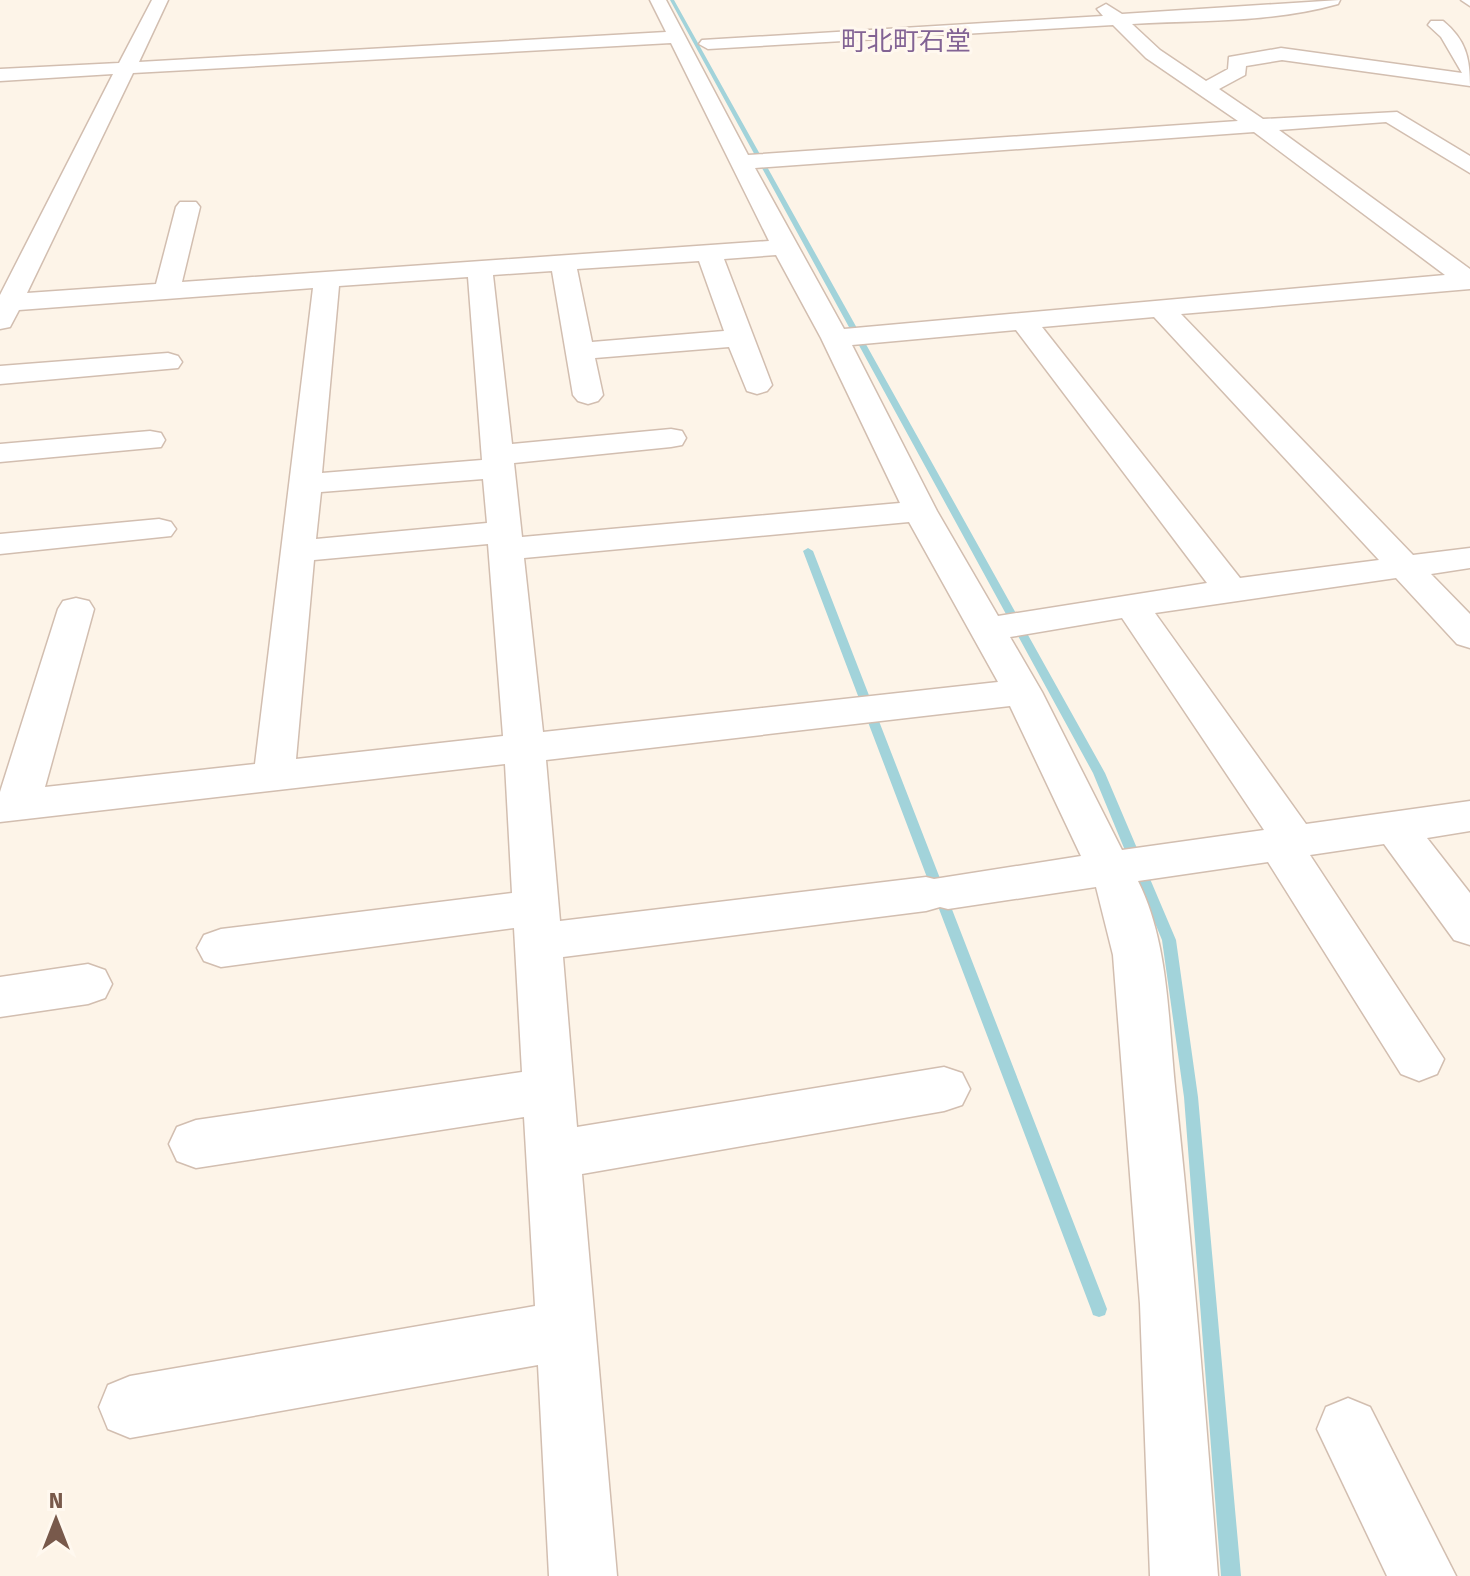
<svg xmlns="http://www.w3.org/2000/svg" width="1470" height="1576" viewBox="0 0 1470 1576" font-family="'Fira Sans','Noto Sans JP',sans-serif">
<style>
.lines{fill:none;stroke-linecap:round;stroke-linejoin:round}
.stream{fill:#a2d3da;fill-rule:evenodd}
.minor-casing{stroke:#d2beb0;stroke-width:3}
.minor{fill:#fff;fill-rule:evenodd}
.labels{text-anchor:middle;stroke-width:6;stroke-linejoin:round;paint-order:stroke}
.far-quarter-label{font-size:26px;fill:#826394;stroke:#fff8ef}
</style>
<rect width="100%" height="100%" fill="#fdf4e8"/>
<g class="lines">
<!-- stream -->
<g class="stream">
<polygon points="670,0 674,0 1105,773 1176,940 1198,1097 1241,1576 1221,1576 1184,1097 1162,940 1093,773"/>
<polygon points="808,548 813,551 1107,1309 1105,1315 1099,1317 1093,1315 1091,1309 803,551"/>
</g>
<defs>
<g id="minor">
<path d="M 152,0 L 168,0 L 139,62 L 666,32 L 650,0 L 666,0 L 748,155 L 1238,121 L 1146,58 L 1113,25 L 708,49 L 699,44 L 702,40 L 1103,16 L 1097,9 L 1106,4 L 1122,14 L 1340,0 L 1338,4 C 1272,23 1200,20 1132,24 L 1160,50 L 1206,81 L 1228,69 L 1229,57 L 1281,48 L 1462,73 L 1441,37 L 1428,25 L 1431,21 L 1443,21 C 1466,40 1470,58 1470,86 L 1282,60 L 1246,66 L 1245,75 L 1219,89 L 1263,119 L 1397,112 L 1470,156 L 1470,173 L 1386,122 L 1279,130 L 1470,269 L 1470,289 L 1181,314 L 1413,555 L 1470,548 L 1470,568 L 1431,574 L 1470,614 L 1470,648 L 1457,644 L 1396,578 L 1155,613 L 1306,824 L 1470,801 L 1470,831 L 1427,838 L 1470,893 L 1470,945 L 1454,940 L 1384,844 L 1310,855 L 1444,1059 L 1437,1074 L 1419,1081 L 1401,1074 L 1268,862 L 1138,881 C 1170,945 1168,1026 1176,1096 C 1193,1256 1206,1416 1218,1576 L 1150,1576 L 1140,1304 L 1113,955 L 1096,887 L 948,909 L 940,907 L 926,911 L 563,957 L 577,1127 L 944,1067 L 962,1073 L 970,1089 L 962,1105 L 944,1111 L 582,1174 L 617,1576 L 549,1576 L 538,1365 L 130,1438 L 108,1429 L 99,1407 L 108,1385 L 130,1376 L 535,1306 L 524,1117 L 196,1168 L 177,1161 L 169,1144 L 177,1127 L 196,1120 L 522,1072 L 514,928 L 221,967 L 204,961 L 197,948 L 204,935 L 221,929 L 512,893 L 505,764 L 0,822 L 0,792 L 58,609 L 63,601 L 76,598 L 89,601 L 94,609 L 45,787 L 255,764 L 313,288 L 19,310 L 10,327 L 0,329 L 0,295 L 113,74 L 0,81 L 0,69 L 119,63 ZM 671,43 L 769,241 L 182,282 L 200,207 L 196,202 L 180,202 L 176,207 L 156,284 L 27,293 L 133,73 ZM 1254,132 L 1445,275 L 844,329 L 755,168 ZM 776,255 L 821,338 L 900,503 L 522,537 L 514,463 L 671,447 L 682,445 L 686,438 L 682,431 L 671,429 L 512,444 L 493,275 L 552,271 L 573,395 L 578,401 L 588,404 L 598,401 L 603,395 L 595,358 L 729,347 L 747,391 L 757,394 L 767,391 L 772,385 L 724,259 ZM 699,261 L 724,331 L 592,342 L 577,269 ZM 468,277 L 482,460 L 322,473 L 339,286 ZM 1154,317 L 1379,560 L 1240,578 L 1042,327 ZM 1016,330 L 1207,583 L 998,616 L 937,511 L 852,345 ZM 483,479 L 487,523 L 316,539 L 321,492 ZM 909,522 L 998,682 L 543,732 L 524,558 ZM 488,544 L 503,736 L 296,759 L 314,560 ZM 1122,618 L 1264,830 L 1122,850 L 1042,692 L 1010,637 ZM 1010,706 L 1081,856 L 934,879 L 926,877 L 560,921 L 546,760 Z"/>
<polygon points="1461,0 1470,0 1470,6"/>
<polygon points="168,353 178,356 182,362 178,368 0,384 0,366"/>
<polygon points="150,431 161,433 165,440 161,447 0,462 0,444"/>
<polygon points="159,519 171,522 176,529 171,536 0,554 0,534"/>
<polygon points="88,964 105,970 112,984 105,998 88,1004 0,1017 0,977"/>
<polygon points="1348,1398 1370,1407 1456,1576 1387,1576 1317,1429 1326,1407"/>
</g>
</defs>
<!-- minor casing -->
<use href="#minor" class="minor-casing"/>
<!-- minor -->
<use href="#minor" class="minor"/>
</g>
<g class="labels">
<!-- far-quarter labels -->
<g class="far-quarter-label">
<text x="906" y="50">町北町石堂</text>
</g>
</g>
<!-- north arrow -->
<g transform="translate(56 1520)" stroke="#fff8ef" stroke-width="6" paint-order="stroke">
<path d="M0-6L14 30L0 20L-14 30Z" fill="#78594b"/>
<text y="-12" font-size="22" font-weight="bold" text-anchor="middle" fill="#78594b">N</text>
</g>
</svg>
